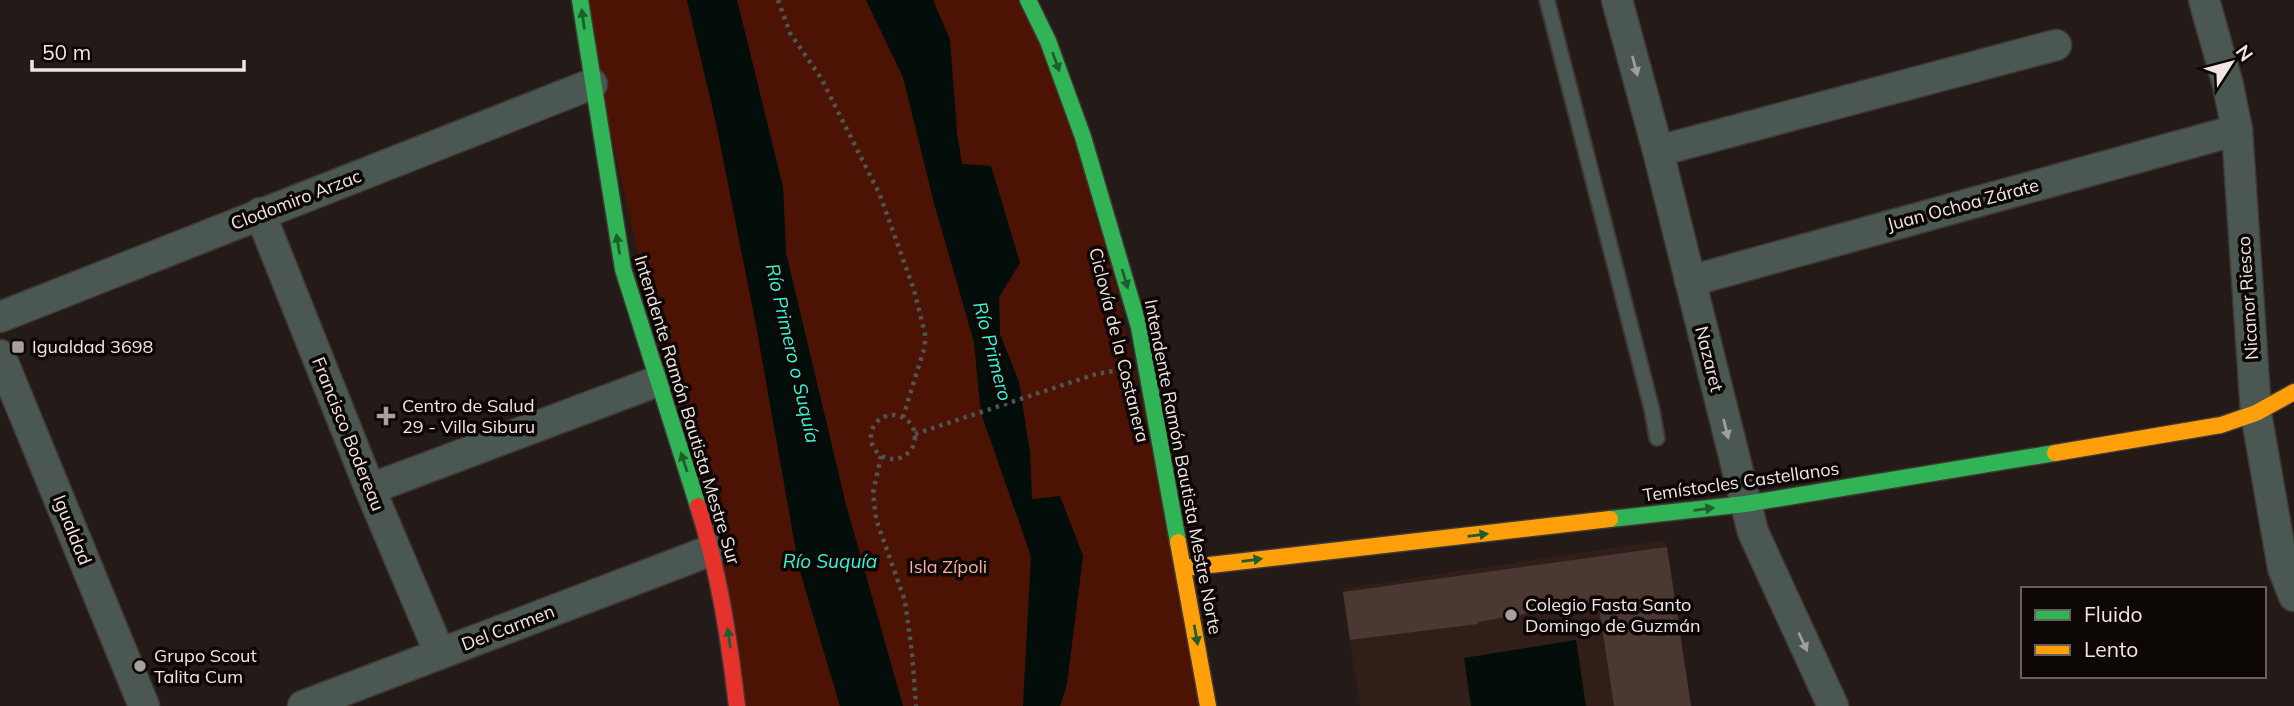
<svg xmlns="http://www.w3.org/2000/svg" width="2294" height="706" viewBox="0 0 2294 706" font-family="Mulish,sans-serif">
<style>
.built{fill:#321e19}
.green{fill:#4c1203}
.water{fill:#030d0a}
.building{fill:#4b3833}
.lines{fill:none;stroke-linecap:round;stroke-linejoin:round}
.lane-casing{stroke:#403835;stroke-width:18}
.street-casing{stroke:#403835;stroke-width:33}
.fast-casing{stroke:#403835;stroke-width:19}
.slow-casing{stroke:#403835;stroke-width:19}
.jam-casing{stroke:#403835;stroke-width:19}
.path{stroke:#4d5653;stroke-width:4.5;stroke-dasharray:3.5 5;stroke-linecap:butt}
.lane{stroke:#4a5753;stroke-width:14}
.street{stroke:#4a5753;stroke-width:30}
.fast{stroke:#30b455;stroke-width:16}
.slow{stroke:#ff9f0a;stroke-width:16}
.jam{stroke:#e5322d;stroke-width:16}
.oneway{fill:#1e5d2c}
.oneway2{fill:#9e9e9b}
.poi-dot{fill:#a99f9c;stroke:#0c0604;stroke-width:2.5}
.labels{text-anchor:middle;stroke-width:7;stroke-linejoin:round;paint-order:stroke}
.street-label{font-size:18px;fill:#f1e6e3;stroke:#0c0604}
.poi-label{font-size:18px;fill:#f1e6e3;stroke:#0c0604;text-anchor:start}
.park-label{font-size:18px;fill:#f9af9a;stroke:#0c0604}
.water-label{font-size:19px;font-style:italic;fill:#30f9da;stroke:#0c0604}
</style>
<rect width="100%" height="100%" fill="#241b18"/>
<!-- built -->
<polygon class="built" points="1665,540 1691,706 1360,706 1342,589"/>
<!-- green -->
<g class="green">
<polygon points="580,0 687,0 716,123 756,325 799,568 840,706 737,706 689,477"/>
<polygon points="737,0 866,0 903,77 934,203 974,342 981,413 1031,556 1023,706 903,706 846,505 786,253 783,187"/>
<polygon points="933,0 1028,0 1083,137 1208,706 1060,706 1067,684 1032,499 1030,453 1019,382 1000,334 999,297 1020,263 991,166 962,164 957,133 950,40"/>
</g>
<!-- water -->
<g class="water">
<polygon points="687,0 737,0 783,187 786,253 846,505 903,706 840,706 799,568 756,325 716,123"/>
<polygon points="866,0 933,0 950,40 957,133 962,164 991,166 1020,263 999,297 1000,334 1019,382 1030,453 1032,499 1060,496 1083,556 1067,684 1060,706 1023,706 1031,556 981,413 974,342 934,203 903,77"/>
<polygon points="1576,640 1586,706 1471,706 1464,658"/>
</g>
<!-- building -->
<polygon class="building" points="1667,547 1691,706 1614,706 1599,608 1565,610 1565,607 1478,622 1478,624 1350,640 1343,592"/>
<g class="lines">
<defs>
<polyline id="lane" points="1547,0 1652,410 1657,438"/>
<g id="street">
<polyline points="1617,0 1658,151 1753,532 1833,706"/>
<polyline points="2204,0 2228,85 2237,130 2256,413 2283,568 2294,596"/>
<polyline points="1658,151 2056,45"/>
<polyline points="260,213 370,489 440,654"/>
<polyline points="1690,281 2237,130"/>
<polyline points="0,317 592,84"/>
<polyline points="0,355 144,706"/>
<polyline points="370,489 658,381"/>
<polyline points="303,706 712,550"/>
</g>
<g id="fast">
<polyline points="580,0 623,269 698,506"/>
<polyline points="1028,0 1048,41 1083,137 1139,327 1178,542"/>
<polyline points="1610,519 1745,504 2055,453"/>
</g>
<g id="slow">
<polyline points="2055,453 2221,425 2256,413 2294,392"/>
<polyline points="1178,542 1208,706"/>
<polyline points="1184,568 1610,519"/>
</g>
<path id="jam" d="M 698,506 C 719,572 729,638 737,706"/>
</defs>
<!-- lane casing -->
<use href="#lane" class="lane-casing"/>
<!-- street casing -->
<use href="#street" class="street-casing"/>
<!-- fast casing -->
<use href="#fast" class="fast-casing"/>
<!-- slow casing -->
<use href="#slow" class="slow-casing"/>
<!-- jam casing -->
<use href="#jam" class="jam-casing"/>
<!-- path -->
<g class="path">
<polyline points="778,0 790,33 821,78 880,195 914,290 925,334 925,346 903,417"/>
<circle cx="893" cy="437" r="22"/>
<polyline points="915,434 1096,374 1114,371"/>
<polyline points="881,456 873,493 876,519 905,601 912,653 916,706"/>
</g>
<!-- lane -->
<use href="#lane" class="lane"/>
<!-- street -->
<use href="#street" class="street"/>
<!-- fast -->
<use href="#fast" class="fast"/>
<!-- slow -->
<use href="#slow" class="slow"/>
<!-- jam -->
<use href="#jam" class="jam"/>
</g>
<!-- one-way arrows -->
<defs><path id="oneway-solid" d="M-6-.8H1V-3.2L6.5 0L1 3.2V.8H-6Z" transform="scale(1.75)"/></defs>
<g class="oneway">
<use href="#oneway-solid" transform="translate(583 19) rotate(-98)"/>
<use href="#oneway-solid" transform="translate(1056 62) rotate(70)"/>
<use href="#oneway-solid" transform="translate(618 244) rotate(-99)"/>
<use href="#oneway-solid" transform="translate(1125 279) rotate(73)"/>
<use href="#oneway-solid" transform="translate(684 462) rotate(-108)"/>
<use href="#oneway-solid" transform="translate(1704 509) rotate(-7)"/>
<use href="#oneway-solid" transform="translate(1478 535) rotate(-7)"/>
<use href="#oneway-solid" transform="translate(1252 560) rotate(-7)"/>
<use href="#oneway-solid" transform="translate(1196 635) rotate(80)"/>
<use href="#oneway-solid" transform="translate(729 638) rotate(-98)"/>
</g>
<g class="oneway2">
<use href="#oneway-solid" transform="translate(1635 66) rotate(75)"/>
<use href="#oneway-solid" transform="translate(1726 429) rotate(76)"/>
<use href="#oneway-solid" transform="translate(1803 642) rotate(65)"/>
</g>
<!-- markers -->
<g class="poi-dot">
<rect x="11" y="340" width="14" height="14" rx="3.5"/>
<path d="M382.5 405.5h7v7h7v7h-7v7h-7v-7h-7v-7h7z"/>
<circle cx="1511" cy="615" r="7"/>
<circle cx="140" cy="666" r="7"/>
</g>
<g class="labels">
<!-- street labels -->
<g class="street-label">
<text transform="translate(296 200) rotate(-21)" y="6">Clodomiro Arzac</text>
<text transform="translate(1963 205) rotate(-15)" y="6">Juan Ochoa Zárate</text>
<text transform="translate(2248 298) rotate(-94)" y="6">Nicanor Riesco</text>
<text transform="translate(1119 345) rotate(76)" y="6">Ciclovía de la Costanera</text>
<text transform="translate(1709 359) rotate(76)" y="6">Nazaret</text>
<text transform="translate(687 410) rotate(73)" y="6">Intendente Ramón Bautista Mestre Sur</text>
<text transform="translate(348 434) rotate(68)" y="6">Francisco Bodereau</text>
<text transform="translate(1183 467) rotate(79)" y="6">Intendente Ramón Bautista Mestre Norte</text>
<text transform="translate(1741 482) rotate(-8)" y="6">Temístocles Castellanos</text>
<text transform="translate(72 530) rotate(68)" y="6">Igualdad</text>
<text transform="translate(508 628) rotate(-21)" y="6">Del Carmen</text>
</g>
<!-- poi labels -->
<g class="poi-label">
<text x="32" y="353">Igualdad 3698</text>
<text x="402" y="412">Centro de Salud<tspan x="402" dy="21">29 - Villa Siburu</tspan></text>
<text x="1525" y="611">Colegio Fasta Santo<tspan x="1525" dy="21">Domingo de Guzmán</tspan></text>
<text x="154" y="662">Grupo Scout<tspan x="154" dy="21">Talita Cum</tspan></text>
</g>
<!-- park labels -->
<g class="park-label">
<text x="948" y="573">Isla Zípoli</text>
</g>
<!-- water labels -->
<g class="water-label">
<text transform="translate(993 351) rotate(75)" y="7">Río Primero</text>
<text transform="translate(793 353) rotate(77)" y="7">Río Primero o Suquía</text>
<text x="830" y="568">Río Suquía</text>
</g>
</g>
<!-- legend -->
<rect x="2021" y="587" width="245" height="91" fill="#0c0604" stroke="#68605d" stroke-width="2"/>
<rect x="2035" y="610" width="35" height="10" fill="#30b455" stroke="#68605d" stroke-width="2"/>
<text x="2084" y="622" font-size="21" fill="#f1e6e3">Fluido</text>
<rect x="2035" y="645" width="35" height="10" fill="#ff9f0a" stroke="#68605d" stroke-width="2"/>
<text x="2084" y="657" font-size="21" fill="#f1e6e3">Lento</text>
<!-- north arrow -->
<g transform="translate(2231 63) rotate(54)" stroke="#0c0604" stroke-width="5" paint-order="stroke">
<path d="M0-5L12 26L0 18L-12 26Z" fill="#f1e6e3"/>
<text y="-10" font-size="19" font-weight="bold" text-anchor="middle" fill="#f1e6e3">N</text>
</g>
<!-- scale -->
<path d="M32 60v10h212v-10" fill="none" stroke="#f1e6e3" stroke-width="3.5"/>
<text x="42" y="60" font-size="21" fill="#f1e6e3" stroke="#0c0604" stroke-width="5" paint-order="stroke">50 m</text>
</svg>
